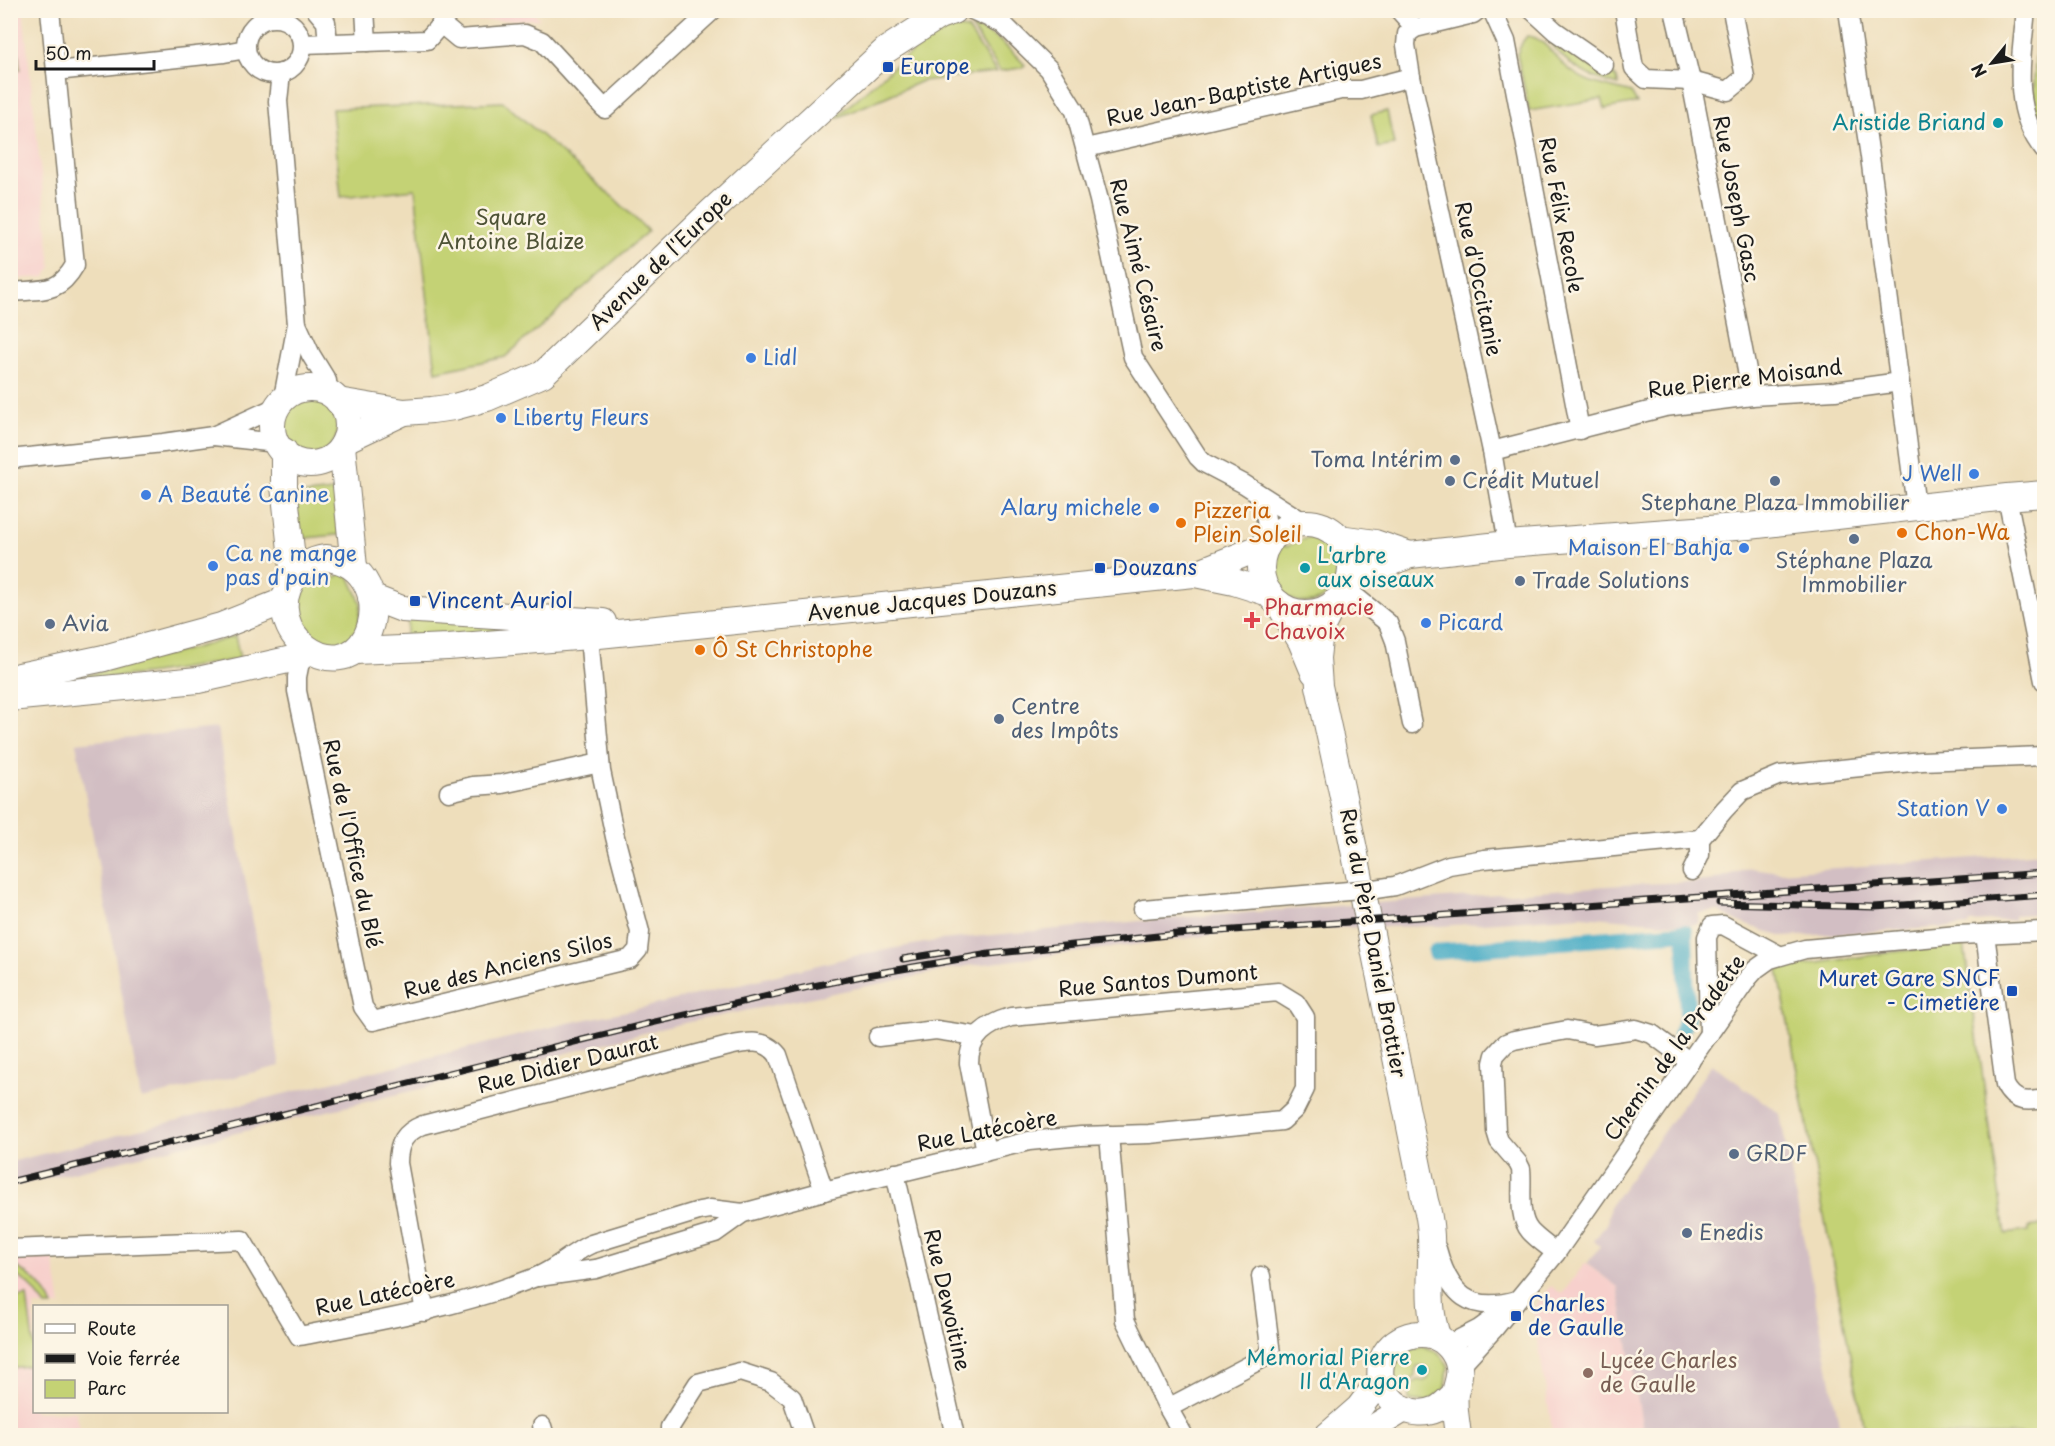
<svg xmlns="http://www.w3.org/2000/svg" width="2055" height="1446" viewBox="0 0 2055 1446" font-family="'Playpen Sans',sans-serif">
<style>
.built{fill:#f7d0cc}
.industrial{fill:#d2bec3}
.green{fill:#c4d274;stroke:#707748;stroke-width:1.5}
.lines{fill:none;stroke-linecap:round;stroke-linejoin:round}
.canal{stroke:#45aac5;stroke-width:16}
.street-casing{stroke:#857d6c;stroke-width:21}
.secondary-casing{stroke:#857d6c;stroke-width:28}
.street{stroke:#fff;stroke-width:18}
.secondary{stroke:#fff;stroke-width:26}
.rail-casing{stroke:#1c1c1c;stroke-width:7}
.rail{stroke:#fcf5e5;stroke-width:4.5;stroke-dasharray:14;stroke-linecap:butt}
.street-bridge-casing{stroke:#857d6c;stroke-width:21;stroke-linecap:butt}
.street-bridge{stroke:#fff;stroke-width:18}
.transit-dot{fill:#1a4fb4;stroke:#fcf5e5;stroke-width:2}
.culture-dot{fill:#0f9aa8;stroke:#fcf5e5;stroke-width:2}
.shop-dot{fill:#3f7fe0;stroke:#fcf5e5;stroke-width:2}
.service-dot{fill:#5c6f8a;stroke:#fcf5e5;stroke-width:2}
.food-dot{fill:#e8710a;stroke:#fcf5e5;stroke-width:2}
.health-dot{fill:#e0444e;stroke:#fcf5e5;stroke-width:2}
.education-dot{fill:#8d6e63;stroke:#fcf5e5;stroke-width:2}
.labels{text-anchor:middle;stroke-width:5;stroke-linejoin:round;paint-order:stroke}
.transit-label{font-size:21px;fill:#164399;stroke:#fcf5e5;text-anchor:start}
.street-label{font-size:21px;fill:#1c1c1c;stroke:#fcf5e5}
.culture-label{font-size:21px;fill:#0d838f;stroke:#fcf5e5;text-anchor:end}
.park-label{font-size:21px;fill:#4e5336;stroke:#fcf5e5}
.shop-label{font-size:21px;fill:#366cbe;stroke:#fcf5e5;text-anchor:start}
.service-label{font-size:21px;fill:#4e5e75;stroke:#fcf5e5;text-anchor:start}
.food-label{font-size:21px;fill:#c56008;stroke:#fcf5e5;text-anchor:start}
.health-label{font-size:21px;fill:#be3a42;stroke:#fcf5e5;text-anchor:start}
.education-label{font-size:21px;fill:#785e54;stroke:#fcf5e5;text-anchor:start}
</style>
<rect width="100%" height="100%" fill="#fcf5e5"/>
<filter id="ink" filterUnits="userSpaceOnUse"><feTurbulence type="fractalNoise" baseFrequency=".0167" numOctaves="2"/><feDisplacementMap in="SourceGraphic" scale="12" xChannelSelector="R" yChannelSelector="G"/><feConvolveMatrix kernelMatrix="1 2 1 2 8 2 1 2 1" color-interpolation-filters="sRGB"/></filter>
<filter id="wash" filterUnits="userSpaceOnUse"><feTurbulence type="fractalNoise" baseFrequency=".008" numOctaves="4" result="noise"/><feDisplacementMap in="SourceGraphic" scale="24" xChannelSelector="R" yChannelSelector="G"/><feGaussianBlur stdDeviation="1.35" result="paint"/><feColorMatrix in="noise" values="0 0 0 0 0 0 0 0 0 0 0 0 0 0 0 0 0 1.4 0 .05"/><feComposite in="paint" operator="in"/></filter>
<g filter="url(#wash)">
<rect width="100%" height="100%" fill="#eedebb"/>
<!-- built -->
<g class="built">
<polygon points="23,10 51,267 45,277 11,279 10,11"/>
<polygon points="473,11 532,11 540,19 474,21"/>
<polygon points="52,1249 61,1306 34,1306 34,1412 76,1412 80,1435 11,1436 11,1253"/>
<polygon points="1585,1263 1618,1287 1644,1435 1553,1435 1533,1310 1551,1286 1562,1294"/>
</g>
<!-- industrial -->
<g class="industrial">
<polygon points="217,728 280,1066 141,1099 76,743"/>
<polygon points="2043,853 2044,913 2014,915 2014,920 1970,922 1969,926 1783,937 1744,924 1718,911 1699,913 1698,924 1689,925 1582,916 1440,926 1325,928 1220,934 967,966 679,1024 532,1062 11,1187 10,1162 568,1023 646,1007 867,953 941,940 1162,919 1622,885 1709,881 1751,868 1780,872"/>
<polygon points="1712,1064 1780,1114 1841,1435 1644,1435 1618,1287 1587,1264 1600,1246 1594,1241 1607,1223 1610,1206"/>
</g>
<!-- green -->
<g class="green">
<polygon points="10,11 14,11 20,69 11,70"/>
<polygon points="2038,11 2044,11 2044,140 2035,121 2033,102"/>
<polygon points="947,27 968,29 996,72 922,81 837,118 836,117 901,60"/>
<path d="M 972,28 C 995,33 1009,48 1025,65 L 1021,68 L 1000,71 Z"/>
<path d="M 1554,34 L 1611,72 L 1617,79 L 1619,85 C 1590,79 1566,65 1549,41 Z"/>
<path d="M 1527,36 C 1542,36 1553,55 1563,64 C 1587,86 1603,84 1631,93 L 1637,103 L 1605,109 L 1602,99 L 1529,111 L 1517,54 L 1523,41 Z"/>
<polygon points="503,102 615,199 648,231 505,357 436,372 415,189 341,197 332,109"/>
<polygon points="1387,111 1394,145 1378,148 1371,115"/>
<circle cx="310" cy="427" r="28"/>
<polygon points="340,490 345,534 297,539 292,496"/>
<path d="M 1312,535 C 1357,551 1339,613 1296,601 C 1287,598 1279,591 1275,583 C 1268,568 1273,556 1282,544 L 1287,547 C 1295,540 1304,541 1312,535 Z"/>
<polygon points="342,572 350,578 361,603 358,630 343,644 332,646 312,639 298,618 298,593 313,573 317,578 337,577"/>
<polygon points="409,616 577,624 405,643"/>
<path d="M 235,636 L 240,659 L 154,673 L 62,682 C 119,665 178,655 235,636 Z"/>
<polygon points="1964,944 2005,1234 2029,1231 2029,1227 2044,1225 2044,1435 1865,1435 1778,969 1893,952"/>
<path d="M 10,1264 C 30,1273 45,1287 53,1306 L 46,1306 L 29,1284 L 11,1272 Z"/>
<polygon points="27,1296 34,1350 34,1365 11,1368 11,1299"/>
<path d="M 1423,1346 L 1438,1352 L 1448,1365 L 1446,1388 L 1427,1402 L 1409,1400 L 1409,1386 L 1418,1380 L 1424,1381 L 1428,1379 L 1430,1372 L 1425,1366 L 1417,1367 L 1415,1371 L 1415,1377 L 1407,1383 L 1394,1380 C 1391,1360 1404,1348 1423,1346 Z"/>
</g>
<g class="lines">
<!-- canal -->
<polyline class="canal" points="1435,952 1685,932 1687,1017 1680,1034"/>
</g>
</g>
<g filter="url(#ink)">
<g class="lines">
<defs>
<g id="street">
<polyline points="316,10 326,22 328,43"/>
<polyline points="365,10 367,42"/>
<polyline points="972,10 1003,24 1049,69 1075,111 1099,200 1133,357 1198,457 1204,463 1244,484 1305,523"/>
<polyline points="1399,10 1415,28"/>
<polyline points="1478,10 1473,14 1415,28 1407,34 1406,45 1411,77 1492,451 1508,544"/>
<polyline points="1492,10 1506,41 1580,430"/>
<polyline points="1532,10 1555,31 1604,65"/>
<polyline points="1624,10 1634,68 1646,79 1691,81 1728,91 1745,77 1732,10"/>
<polyline points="1674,10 1691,81 1752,396"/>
<polyline points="1848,10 1870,157 1916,507"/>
<path d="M 2026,10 C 2021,59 2011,110 2044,150"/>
<circle cx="274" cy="46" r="28"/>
<polyline points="441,24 459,39 525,34 542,41 605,109 713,10"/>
<polyline points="302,44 427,40 441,24"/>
<polyline points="56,71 224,53 246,49"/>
<polyline points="281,73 278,101 297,324 283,398"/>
<polyline points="1086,148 1341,90 1361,90 1411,77"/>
<path d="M 10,292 C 42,289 58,295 75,265 L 50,10"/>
<polyline points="297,324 311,355 327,381 328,393"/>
<polyline points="214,436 276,443"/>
<polyline points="1492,451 1665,407 1752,396 1835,391 1900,382"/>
<polyline points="10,459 163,443 213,436 276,407"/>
<polyline points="1259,495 1265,512 1269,542"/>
<polyline points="2007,497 2044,681"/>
<polyline points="1346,589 1388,623 1395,641 1412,724"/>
<polyline points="301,657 297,677 297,691 363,1007 373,1021 630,959 638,950 640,932 615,837 601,771 589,636"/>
<polyline points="449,792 473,786 502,784 600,763"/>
<polyline points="1692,871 1700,855 1700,839 1724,810 1742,791 1780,775 1922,761 2044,756"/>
<polyline points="1375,889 1395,886 1449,865 1485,859 1700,839"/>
<polyline points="1143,909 1349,891"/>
<path d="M 1985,934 L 2005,1085 C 2014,1103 2027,1102 2044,1099"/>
<polyline points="1709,1035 1707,937 1712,926 1723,925 1779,955"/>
<polyline points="878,1037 936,1030 976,1036"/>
<polyline points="1109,1135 1125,1320 1168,1408 1184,1436"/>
<polyline points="895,1173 955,1436"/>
<path d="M 10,1249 L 242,1240 L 299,1336 C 379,1321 460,1307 536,1277 C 557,1269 571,1253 591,1244 L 699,1211 L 710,1209 L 743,1213"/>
<path d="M 1437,1249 C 1449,1294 1469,1314 1517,1300"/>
<path d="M 1556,1253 C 1548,1246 1537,1239 1530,1231 C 1517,1216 1523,1188 1521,1169 L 1518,1163 L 1499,1141 L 1496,1131 L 1493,1063 L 1495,1055 L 1506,1043 L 1514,1040 L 1567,1030 L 1594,1035 L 1636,1029 L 1652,1034 L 1690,1062"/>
<path d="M 538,1277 L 596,1269 L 715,1233 L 743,1213 L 824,1191 L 1029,1141 L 1081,1136 L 1149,1134 L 1282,1121 L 1295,1109 L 1305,1089 L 1305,1017 L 1296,1003 L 1278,992 L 1011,1017 C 987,1024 969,1036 969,1063 L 986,1152"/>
<path d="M 425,1312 L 398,1163 C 398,1143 405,1132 423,1125 L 729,1046 C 747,1042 765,1038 778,1055 L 824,1191"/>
<polyline points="1448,1345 1479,1329 1497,1316"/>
<polyline points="1459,1367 1493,1330 1556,1253 1748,978 1756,969 1770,959 1805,949 1958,935 2044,931"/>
<polyline points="1168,1408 1271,1354 1261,1276"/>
<polyline points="542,1426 545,1436"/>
<polyline points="670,1436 670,1427 698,1383 740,1372 771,1382 792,1398 805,1436"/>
</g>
<g id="secondary">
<circle cx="310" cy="426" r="38"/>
<polyline points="338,401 404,412 432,410 454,407 487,398 543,374 711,212 886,50 939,16 953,11"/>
<polyline points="345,440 404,412"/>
<polyline points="342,446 354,567"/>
<polyline points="284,451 284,486 294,577"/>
<circle cx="1306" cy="568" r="45"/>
<polyline points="1339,538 1375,543 1410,555"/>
<path d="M 326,558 C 366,561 383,603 366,637 C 338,689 259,632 293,579 C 301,566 311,560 326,558 Z"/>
<polyline points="1195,574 1234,582 1269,593"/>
<polyline points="1349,581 1365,572 1410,555 1508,544 1749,526 2007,497 2044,494"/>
<polyline points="371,597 402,609 603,622"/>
<path d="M 1334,603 L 1322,626 L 1319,640 L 1317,658 L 1319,686 L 1347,815 L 1425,1201 C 1440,1247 1421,1294 1438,1338"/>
<polyline points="1279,604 1301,641 1314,672"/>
<polyline points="355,651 448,647 589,636 1194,574 1267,545"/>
<polyline points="10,678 104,658 221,626 284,601"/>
<polyline points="10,698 198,680 301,657 307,649"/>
<path d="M 1455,1394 C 1449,1399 1443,1406 1437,1409 C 1413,1420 1385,1404 1381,1379 C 1375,1348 1408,1327 1434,1336 C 1447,1341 1457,1354 1459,1367 C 1461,1377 1456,1385 1455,1394 C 1453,1407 1457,1423 1458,1436"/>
<polyline points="1327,1436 1359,1408 1381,1379"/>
<polyline points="1360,1436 1404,1409"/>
</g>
</defs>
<!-- street casing -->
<use href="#street" class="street-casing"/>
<!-- secondary casing -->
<use href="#secondary" class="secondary-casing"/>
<!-- street -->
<use href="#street" class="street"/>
<!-- secondary -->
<use href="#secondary" class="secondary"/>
<defs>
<g id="rail">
<polyline points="1719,903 1875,907 2044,895"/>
<polyline points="903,959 947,952"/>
<polyline points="10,1182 651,1023 794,990 867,975 989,954 1177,934 2044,873"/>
</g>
</defs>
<!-- rail casing -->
<use href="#rail" class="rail-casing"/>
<!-- rail -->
<use href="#rail" class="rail"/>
<defs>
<polyline id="street-bridge" points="1349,891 1375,889"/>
</defs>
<!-- street-bridge casing -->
<use href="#street-bridge" class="street-bridge-casing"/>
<!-- street-bridge -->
<use href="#street-bridge" class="street-bridge"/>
</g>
</g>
<!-- markers -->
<g class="transit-dot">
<rect x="882" y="61" width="12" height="12" rx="3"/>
<rect x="1094" y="562" width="12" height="12" rx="3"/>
<rect x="409" y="595" width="12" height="12" rx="3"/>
<rect x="2006" y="985" width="12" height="12" rx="3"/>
<rect x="1510" y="1310" width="12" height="12" rx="3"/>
</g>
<g class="culture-dot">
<circle cx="1998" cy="123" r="6"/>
<circle cx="1305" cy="568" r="6"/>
<circle cx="1422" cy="1370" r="6"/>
</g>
<g class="shop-dot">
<circle cx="751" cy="358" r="6"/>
<circle cx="501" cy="418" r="6"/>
<circle cx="1974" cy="474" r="6"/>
<circle cx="146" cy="495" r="6"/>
<circle cx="1154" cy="508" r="6"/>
<circle cx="1744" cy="548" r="6"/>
<circle cx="213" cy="566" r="6"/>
<circle cx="1426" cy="623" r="6"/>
<circle cx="2002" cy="809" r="6"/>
</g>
<g class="service-dot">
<circle cx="1455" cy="460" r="6"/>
<circle cx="1450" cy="481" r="6"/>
<circle cx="1775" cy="481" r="6"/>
<circle cx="1854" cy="539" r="6"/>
<circle cx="1520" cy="581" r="6"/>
<circle cx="50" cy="624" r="6"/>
<circle cx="999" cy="719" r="6"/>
<circle cx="1734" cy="1154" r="6"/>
<circle cx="1687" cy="1233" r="6"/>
</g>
<g class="food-dot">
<circle cx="1181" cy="523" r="6"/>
<circle cx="1902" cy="533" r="6"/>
<circle cx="700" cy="650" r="6"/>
</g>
<path class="health-dot" d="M1249 611h6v6h6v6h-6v6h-6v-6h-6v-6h6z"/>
<circle class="education-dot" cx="1588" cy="1373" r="6"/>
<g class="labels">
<!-- transit labels -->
<g class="transit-label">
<text x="900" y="74">Europe</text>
<text x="1112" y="575">Douzans</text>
<text x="427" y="608">Vincent Auriol</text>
<text x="2000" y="986" text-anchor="end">Muret Gare SNCF<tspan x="2000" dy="24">- Cimetière</tspan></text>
<text x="1528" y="1311">Charles<tspan x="1528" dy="24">de Gaulle</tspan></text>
</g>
<!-- street labels -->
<g class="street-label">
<text transform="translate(1244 90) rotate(-12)" y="7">Rue Jean-Baptiste Artigues</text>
<text transform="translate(1736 199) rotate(79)" y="7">Rue Joseph Gasc</text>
<text transform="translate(1561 215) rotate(79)" y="7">Rue Félix Recole</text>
<text transform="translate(661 261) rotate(-44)" y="7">Avenue de l'Europe</text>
<text transform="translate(1138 265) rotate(76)" y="7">Rue Aimé Césaire</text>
<text transform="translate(1478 279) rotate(78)" y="7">Rue d'Occitanie</text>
<text transform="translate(1745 379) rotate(-7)" y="7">Rue Pierre Moisand</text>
<text transform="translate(932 601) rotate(-6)" y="7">Avenue Jacques Douzans</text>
<text transform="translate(352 844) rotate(78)" y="7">Rue de l'Office du Blé</text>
<text transform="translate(1373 943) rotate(79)" y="7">Rue du Père Daniel Brottier</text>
<text transform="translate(508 966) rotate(-14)" y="7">Rue des Anciens Silos</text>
<text transform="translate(1158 981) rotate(-5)" y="7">Rue Santos Dumont</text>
<text transform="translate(1675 1048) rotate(-54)" y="7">Chemin de la Pradette</text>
<text transform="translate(568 1064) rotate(-14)" y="7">Rue Didier Daurat</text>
<text transform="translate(987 1131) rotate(-11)" y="7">Rue Latécoère</text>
<text transform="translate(385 1294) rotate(-12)" y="7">Rue Latécoère</text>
<text transform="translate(947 1300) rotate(77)" y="7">Rue Dewoitine</text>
</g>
<!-- culture labels -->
<g class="culture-label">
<text x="1986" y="130">Aristide Briand</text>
<text x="1317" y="563" text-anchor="start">L'arbre<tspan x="1317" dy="24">aux oiseaux</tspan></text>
<text x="1410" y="1365">Mémorial Pierre<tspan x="1410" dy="24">II d'Aragon</tspan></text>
</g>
<!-- park labels -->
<g class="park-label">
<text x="511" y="225">Square<tspan x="511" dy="24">Antoine Blaize</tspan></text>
</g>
<!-- shop labels -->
<g class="shop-label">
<text x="763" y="365">Lidl</text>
<text x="513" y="425">Liberty Fleurs</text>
<text x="1962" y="481" text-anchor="end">J Well</text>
<text x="158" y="502">A Beauté Canine</text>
<text x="1142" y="515" text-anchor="end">Alary michele</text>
<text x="1732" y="555" text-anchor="end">Maison El Bahja</text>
<text x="225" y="561">Ca ne mange<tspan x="225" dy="24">pas d'pain</tspan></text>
<text x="1438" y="630">Picard</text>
<text x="1990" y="816" text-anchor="end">Station V</text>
</g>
<!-- service labels -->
<g class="service-label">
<text x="1443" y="467" text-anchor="end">Toma Intérim</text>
<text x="1462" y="488">Crédit Mutuel</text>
<text x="1775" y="510" text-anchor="middle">Stephane Plaza Immobilier</text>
<text x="1854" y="568" text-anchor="middle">Stéphane Plaza<tspan x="1854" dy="24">Immobilier</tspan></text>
<text x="1532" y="588">Trade Solutions</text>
<text x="62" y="631">Avia</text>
<text x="1011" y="714">Centre<tspan x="1011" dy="24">des Impôts</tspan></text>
<text x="1746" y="1161">GRDF</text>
<text x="1699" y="1240">Enedis</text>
</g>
<!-- food labels -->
<g class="food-label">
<text x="1193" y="518">Pizzeria<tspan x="1193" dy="24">Plein Soleil</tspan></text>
<text x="1914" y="540">Chon-Wa</text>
<text x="712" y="657">Ô St Christophe</text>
</g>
<!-- health labels -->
<g class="health-label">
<text x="1264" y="615">Pharmacie<tspan x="1264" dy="24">Chavoix</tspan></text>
</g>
<!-- education labels -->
<g class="education-label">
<text x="1600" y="1368">Lycée Charles<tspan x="1600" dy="24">de Gaulle</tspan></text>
</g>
</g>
<!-- margin -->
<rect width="2055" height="1446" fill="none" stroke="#fcf5e5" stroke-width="36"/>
<!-- legend -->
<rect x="33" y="1305" width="195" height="108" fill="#fcf5e5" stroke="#a29e95" stroke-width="1.5"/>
<rect x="45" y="1324" width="30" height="9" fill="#ffffff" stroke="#a29e95" stroke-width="1.5"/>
<text x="87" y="1335" font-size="18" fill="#1c1c1c">Route</text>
<rect x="45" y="1354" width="30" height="9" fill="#1c1c1c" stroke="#a29e95" stroke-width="1.5"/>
<text x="87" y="1365" font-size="18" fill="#1c1c1c">Voie ferrée</text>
<rect x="45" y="1380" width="30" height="18" fill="#c4d274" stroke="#a29e95" stroke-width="1.5"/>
<text x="87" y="1395" font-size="18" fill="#1c1c1c">Parc</text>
<!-- north arrow -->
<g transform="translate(1992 63) rotate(240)" stroke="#fcf5e5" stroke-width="4.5" paint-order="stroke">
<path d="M0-4.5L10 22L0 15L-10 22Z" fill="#1c1c1c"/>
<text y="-9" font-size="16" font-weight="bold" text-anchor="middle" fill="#1c1c1c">N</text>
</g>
<!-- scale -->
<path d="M36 60v9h118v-9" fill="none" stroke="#1c1c1c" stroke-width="3"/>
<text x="45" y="60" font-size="18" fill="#1c1c1c" stroke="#fcf5e5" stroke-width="4.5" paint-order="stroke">50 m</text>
</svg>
